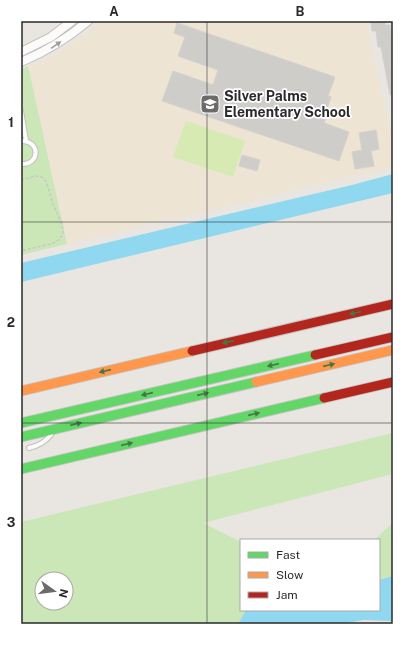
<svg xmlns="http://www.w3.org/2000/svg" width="414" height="645" viewBox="0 0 414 645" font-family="'Public Sans',sans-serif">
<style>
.education{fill:#ede4d4}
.green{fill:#cbe6b7;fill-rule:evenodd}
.pitch{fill:#d7eab4}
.water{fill:#8fd8ef}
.building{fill:#cfcdc9;stroke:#d4d1cc}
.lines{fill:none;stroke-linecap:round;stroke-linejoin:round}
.lane-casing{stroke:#c2c1c2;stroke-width:6}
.street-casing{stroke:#c2c1c2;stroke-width:10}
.fast-casing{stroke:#c4c3c1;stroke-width:11}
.slow-casing{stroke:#c4c3c1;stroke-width:11}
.jam-casing{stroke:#c4c3c1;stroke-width:11}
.path{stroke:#c8c7c7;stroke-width:1.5;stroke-dasharray:3 2;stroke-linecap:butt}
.lane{stroke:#fcfbfa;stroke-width:4}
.street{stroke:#fcfbfa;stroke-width:8}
.fast{stroke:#63d668;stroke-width:9}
.slow{stroke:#ff974d;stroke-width:9}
.jam{stroke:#b3261e;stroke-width:9}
.oneway{fill:#9e9d9c}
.oneway2{fill:#447746}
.grid{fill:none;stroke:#2a2a2a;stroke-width:1;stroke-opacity:0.55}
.labels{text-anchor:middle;stroke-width:3.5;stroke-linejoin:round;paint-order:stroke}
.poi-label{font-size:14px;font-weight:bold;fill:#2a2a2a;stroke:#fff;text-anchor:start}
.neatline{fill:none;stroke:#2a2a2a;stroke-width:1.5}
.grid-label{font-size:13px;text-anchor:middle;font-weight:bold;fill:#2a2a2a}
</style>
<rect width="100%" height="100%" fill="#e9e5e0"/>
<!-- education -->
<polygon class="education" points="102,21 366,21 393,141 393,167 67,244 28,66 52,56 87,33"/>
<!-- green -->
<g class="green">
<polygon points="28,66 67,244 21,255 21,69"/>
<path d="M 393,433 L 393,474 L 203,523 L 241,542 L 241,610 L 246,610 L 238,624 L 21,624 L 21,522 ZM 42,579 L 66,579 L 66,603 L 42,603 Z"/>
<polygon points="393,523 393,576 379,580 379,540 374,540"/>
</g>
<!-- pitch -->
<polygon class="pitch" points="186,121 245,141 233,177 173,157"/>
<!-- water -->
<g class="water">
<polygon points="393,174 393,193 21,282 21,263 352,185"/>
<polygon points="393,576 393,622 390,621 364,620 340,624 238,624 246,610 379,610 379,580"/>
</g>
<!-- building -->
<g class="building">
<polygon points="371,21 385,21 385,25 390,25 393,52 393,95 390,95 381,47 378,47 376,31 372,31"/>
<polygon points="177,23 335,77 328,96 331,97 327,109 329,110 324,123 349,132 339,161 162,101 173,71 213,85 218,70 178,56 185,37 174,33"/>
<polygon points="376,130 379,149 371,151 374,166 355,169 352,152 362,150 359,133"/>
<polygon points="242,155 260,160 257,171 239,166"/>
</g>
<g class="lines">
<defs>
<g id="lane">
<polyline points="21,111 26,140"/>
<path d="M 21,141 C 40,140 41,165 21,164"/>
<path d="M 29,448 C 38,446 45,442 51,435"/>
</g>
<g id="street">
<polyline points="21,52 51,37 72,21"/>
<path d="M 21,62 C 45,52 68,38 88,21"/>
</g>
<g id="fast">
<polyline points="21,423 315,355"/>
<polyline points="21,437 256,382"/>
<polyline points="21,469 324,398"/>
</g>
<g id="slow">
<polyline points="256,382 393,350"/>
<polyline points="21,391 192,351"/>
</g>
<g id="jam">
<polyline points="192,351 393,304"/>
<polyline points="315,355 393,337"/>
<polyline points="324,398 393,382"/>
</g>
</defs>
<!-- lane casing -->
<use href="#lane" class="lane-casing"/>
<!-- street casing -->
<use href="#street" class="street-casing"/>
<!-- fast casing -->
<use href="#fast" class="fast-casing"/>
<!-- slow casing -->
<use href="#slow" class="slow-casing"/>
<!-- jam casing -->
<use href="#jam" class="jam-casing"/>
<!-- path -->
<polyline class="path" points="21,180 36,176 42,177 45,180 47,184 53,204 62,224 63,233 60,239 54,243 21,251"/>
<!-- lane -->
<use href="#lane" class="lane"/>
<!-- street -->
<use href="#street" class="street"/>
<!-- fast -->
<use href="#fast" class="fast"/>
<!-- slow -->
<use href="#slow" class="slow"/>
<!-- jam -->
<use href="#jam" class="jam"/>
</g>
<!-- one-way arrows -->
<defs><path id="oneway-solid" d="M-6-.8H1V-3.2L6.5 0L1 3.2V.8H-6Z"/></defs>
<use class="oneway" href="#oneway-solid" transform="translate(56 45) rotate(-34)"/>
<g class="oneway2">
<use href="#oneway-solid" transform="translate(355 313) rotate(167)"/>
<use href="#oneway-solid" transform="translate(228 342) rotate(167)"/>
<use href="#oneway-solid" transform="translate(273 365) rotate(167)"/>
<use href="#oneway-solid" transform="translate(329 365) rotate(-13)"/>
<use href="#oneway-solid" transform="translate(105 371) rotate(167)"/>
<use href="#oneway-solid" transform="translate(147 394) rotate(167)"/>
<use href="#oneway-solid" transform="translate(203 394) rotate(-13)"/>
<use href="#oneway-solid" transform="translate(254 414) rotate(-13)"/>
<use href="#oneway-solid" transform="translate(76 424) rotate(-13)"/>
<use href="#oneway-solid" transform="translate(127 444) rotate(-13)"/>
</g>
<!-- grid -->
<path class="grid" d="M 207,21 L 207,624M 21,222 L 393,222M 21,423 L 393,423"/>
<!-- icons -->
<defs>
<symbol id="school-square" viewBox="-11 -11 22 22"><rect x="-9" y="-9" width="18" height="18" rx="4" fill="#6d6b6a" stroke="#fff"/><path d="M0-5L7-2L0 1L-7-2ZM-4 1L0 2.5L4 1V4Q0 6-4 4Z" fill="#fff"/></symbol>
</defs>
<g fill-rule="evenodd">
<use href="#school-square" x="199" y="93" width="22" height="22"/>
</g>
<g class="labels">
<!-- poi labels -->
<g class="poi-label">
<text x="224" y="101">Silver Palms<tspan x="224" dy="16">Elementary School</tspan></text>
</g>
</g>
<!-- border -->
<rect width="414" height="645" fill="none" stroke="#ffffff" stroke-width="44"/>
<!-- legend -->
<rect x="240" y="539" width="140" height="72" fill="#ffffff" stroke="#aaaaaa"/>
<rect x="248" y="552" width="20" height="6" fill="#63d668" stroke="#aaaaaa"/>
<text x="276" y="559" font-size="12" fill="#2a2a2a">Fast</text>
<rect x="248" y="572" width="20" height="6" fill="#ff974d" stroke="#aaaaaa"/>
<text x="276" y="579" font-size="12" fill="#2a2a2a">Slow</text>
<rect x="248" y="592" width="20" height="6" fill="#b3261e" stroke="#aaaaaa"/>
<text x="276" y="599" font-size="12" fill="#2a2a2a">Jam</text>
<!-- north arrow -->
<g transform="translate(54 591) rotate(104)"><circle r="19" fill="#ffffff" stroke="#aaaaaa"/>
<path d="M0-3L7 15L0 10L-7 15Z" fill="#6d6b6a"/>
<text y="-6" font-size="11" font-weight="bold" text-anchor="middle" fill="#2a2a2a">N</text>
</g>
<rect x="22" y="22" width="370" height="601" class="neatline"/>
<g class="grid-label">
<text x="114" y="16">A</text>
<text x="300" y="16">B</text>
<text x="11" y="127">1</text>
<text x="11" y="327">2</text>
<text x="11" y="527">3</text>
</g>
</svg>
